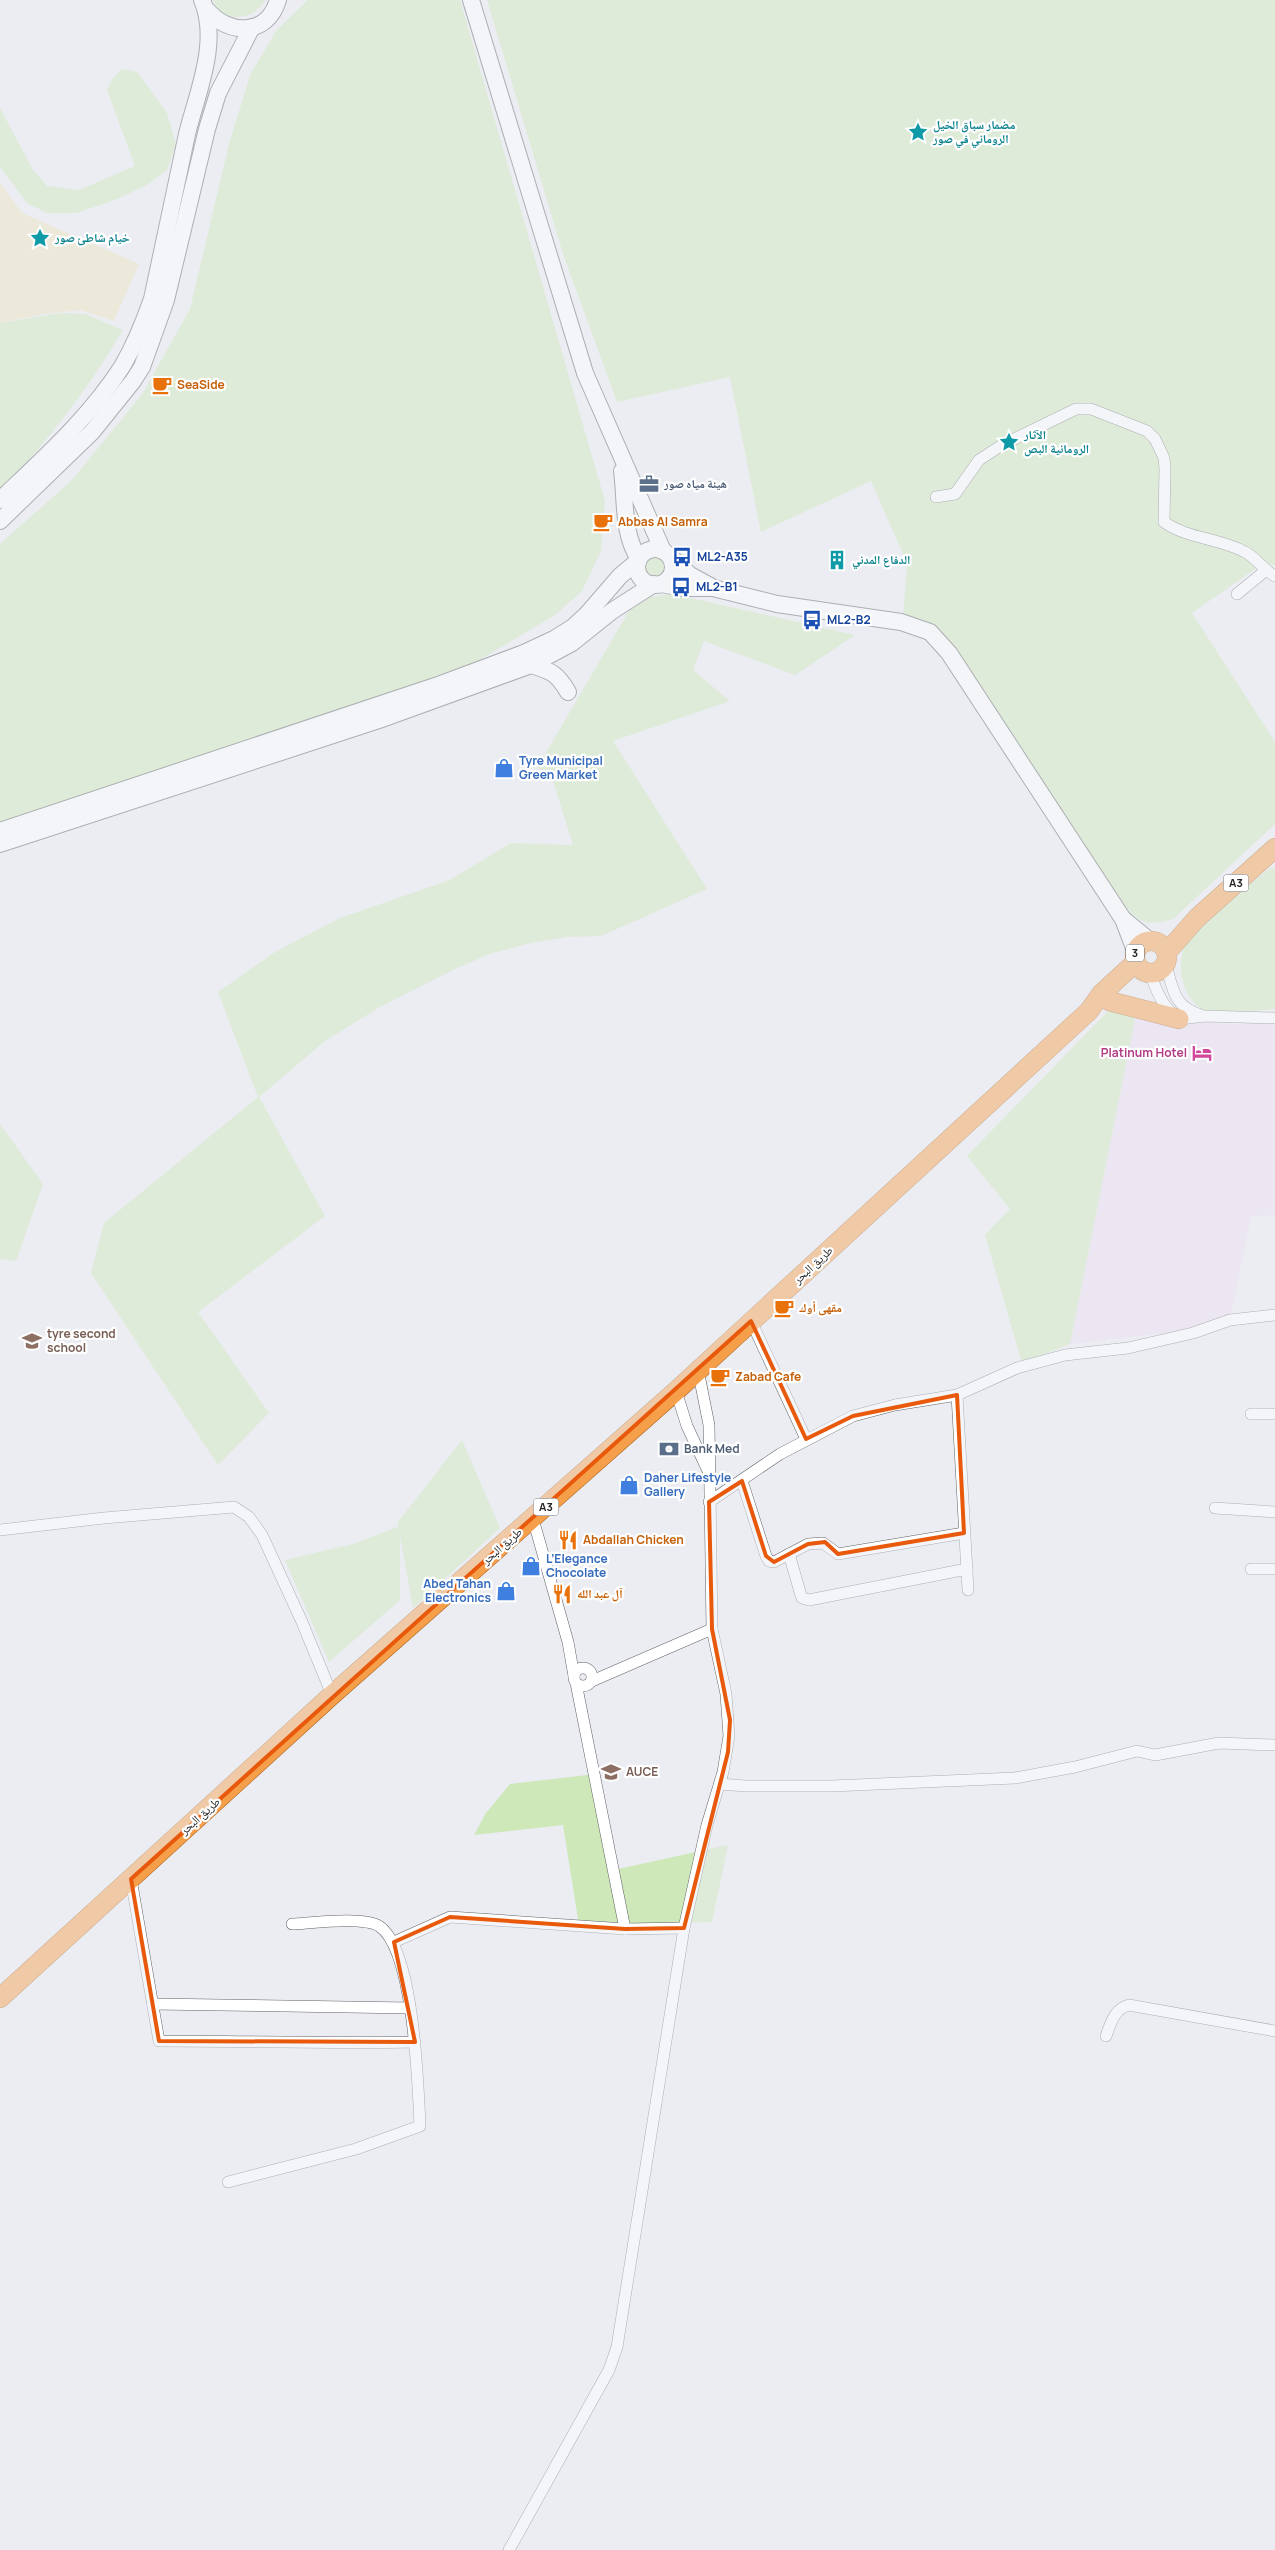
<svg xmlns="http://www.w3.org/2000/svg" width="1275" height="2550" viewBox="0 0 1275 2550" font-family="Manrope,'Noto Naskh Arabic',sans-serif">
<style>
.commercial{fill:#ecddf0}
.green{fill:#cee8b9}
.sand{fill:#ede4be}
.lines{fill:none;stroke-linecap:round;stroke-linejoin:round}
.minor-casing{stroke:#606366;stroke-width:12}
.secondary-casing{stroke:#606366;stroke-width:18}
.trunk-casing{stroke:#aa641f;stroke-width:20}
.minor{stroke:#fff;stroke-width:11}
.secondary{stroke:#fff;stroke-width:16}
.trunk{stroke:#f69f4a;stroke-width:19}
.marked{fill:none;stroke:#e8590c;stroke-width:4;stroke-linejoin:round}
.labels{text-anchor:middle;stroke-width:4.5;stroke-linejoin:round;paint-order:stroke}
.shield{fill:#fff;stroke:#646566;stroke-width:1}
.shield-label{font-size:11px;font-weight:bold;fill:#222324}
.culture-label{font-size:12px;font-weight:bold;fill:#0d838f;stroke:#fff;text-anchor:start}
.food-label{font-size:12px;font-weight:bold;fill:#c56008;stroke:#fff;text-anchor:start}
.service-label{font-size:12px;font-weight:bold;fill:#4e5e75;stroke:#fff;text-anchor:start}
.transit-label{font-size:12px;font-weight:bold;fill:#164399;stroke:#fff;text-anchor:start}
.shop-label{font-size:12px;font-weight:bold;fill:#366cbe;stroke:#fff;text-anchor:start}
.hotel-label{font-size:12px;font-weight:bold;fill:#b23c85;stroke:#fff;text-anchor:end}
.street-label{font-size:12px;fill:#222324;stroke:#fff}
.education-label{font-size:12px;font-weight:bold;fill:#785e54;stroke:#fff;text-anchor:start}
</style>
<rect width="100%" height="100%" fill="#ebedf2"/>
<!-- commercial -->
<polygon class="commercial" points="1137,1009 1222,1024 1275,1024 1275,1215 1251,1216 1230,1319 1215,1327 1070,1344"/>
<!-- green -->
<g class="green">
<path d="M 213,0 L 266,0 C 254,20 223,25 213,0 Z"/>
<polygon points="308,0 460,0 605,501 601,551 582,591 555,615 471,665 0,826 0,544 72,480 143,393 190,309 230,140 251,73 276,31"/>
<path d="M 487,0 L 1275,0 L 1275,566 L 1265,562 L 1192,613 L 1275,742 L 1275,824 L 1173,919 C 1145,927 1140,923 1121,902 L 950,643 L 903,617 L 907,563 L 871,481 L 761,532 L 730,377 L 617,402 L 564,257 Z"/>
<polygon points="122,69 137,72 167,113 176,144 167,170 145,186 117,199 77,213 47,213 27,203 0,167 0,108 33,170 47,186 79,190 135,166 107,90 113,78"/>
<path d="M 61,313 L 85,314 L 123,330 C 88,389 47,442 0,492 L 0,323 Z"/>
<circle cx="656" cy="566" r="12"/>
<polygon points="673,594 855,635 795,675 704,641 693,670 730,701 613,741 707,889 601,936 567,937 531,943 492,953 455,969 380,1007 325,1041 259,1097 325,1216 198,1312 269,1413 218,1465 91,1273 104,1223 258,1097 218,992 275,952 340,918 450,880 511,843 573,845 551,774 537,768 629,611 650,597"/>
<path d="M 1272,867 L 1275,870 L 1275,1009 C 1256,1010 1233,1015 1213,1013 C 1183,1008 1172,962 1188,940 C 1209,913 1245,889 1272,867 Z"/>
<polygon points="1114,1005 1137,1009 1070,1344 1022,1363 985,1235 1010,1209 967,1156"/>
<polygon points="0,1124 43,1184 16,1261 0,1259"/>
<polygon points="462,1440 500,1528 413,1608 400,1536 400,1600 329,1662 285,1560 353,1544 398,1527 398,1522"/>
<polygon points="596,1774 618,1869 728,1845 712,1922 579,1925 563,1825 474,1835 486,1813 510,1784"/>
</g>
<!-- sand -->
<polygon class="sand" points="0,183 22,213 139,264 114,321 80,310 44,314 0,323"/>
<g class="lines">
<defs>
<g id="minor">
<path d="M 936,497 L 955,494 L 979,460 L 1002,445 L 1076,409 L 1091,409 L 1147,431 L 1155,439 L 1164,458 L 1165,469 L 1164,522 C 1188,539 1219,538 1245,552 C 1257,558 1263,570 1275,576"/>
<polyline points="1237,594 1265,571"/>
<path d="M 1166,965 C 1173,990 1174,1007 1201,1015"/>
<path d="M 1150,974 C 1158,993 1162,1007 1179,1019 L 1205,1016 L 1275,1018"/>
<polyline points="751,1321 806,1439"/>
<polyline points="676,1391 687,1426 709,1473"/>
<polyline points="957,1395 968,1590"/>
<polyline points="1251,1414 1275,1414"/>
<polyline points="742,1481 766,1556 769,1561 774,1562 808,1544 823,1543 838,1554 964,1533"/>
<polyline points="709,1502 780,1454 853,1416 895,1405 957,1395 1017,1368 1065,1355 1128,1348 1193,1333 1230,1320 1275,1315"/>
<polyline points="1215,1508 1275,1512"/>
<polyline points="533,1519 568,1642 574,1676"/>
<polyline points="0,1530 104,1518 234,1507 249,1517 262,1535 302,1622 332,1695"/>
<polyline points="789,1554 800,1592 802,1598 809,1600 967,1569"/>
<polyline points="1251,1569 1275,1569"/>
<circle cx="583" cy="1677" r="9"/>
<polyline points="592,1681 712,1629"/>
<polyline points="576,1683 625,1929"/>
<polyline points="720,1784 746,1786 832,1786 1015,1778 1075,1767 1137,1751 1155,1755 1219,1743 1275,1745"/>
<path d="M 131,1879 L 159,2041 C 244,2041 329,2044 415,2042"/>
<polyline points="394,1942 450,1917 625,1929 684,1928"/>
<polyline points="153,2004 410,2008"/>
<path d="M 1106,2036 C 1111,2023 1114,2009 1129,2005 L 1275,2031"/>
<path d="M 228,2182 L 356,2149 L 420,2126 C 418,2084 414,1949 379,1926 C 363,1916 312,1923 292,1924"/>
<polyline points="509,2550 609,2370 617,2347 684,1928 707,1825 723,1772 729,1736 726,1694 712,1629 709,1425 698,1370"/>
</g>
<g id="secondary">
<polyline points="471,0 585,373 663,551"/>
<path d="M 207,10 C 228,35 267,37 278,0"/>
<path d="M 622,471 C 626,501 622,533 639,559"/>
<path d="M 0,500 C 43,459 91,416 123,365 C 135,344 144,322 152,299 C 164,244 175,189 187,134 C 197,93 220,42 202,0"/>
<polyline points="0,521 92,432 133,381 142,367 166,300 207,129 218,93 252,27"/>
<circle cx="655" cy="567" r="18"/>
<polyline points="670,556 690,575 712,587"/>
<polyline points="661,584 684,588 713,588 777,604 901,622 930,632 949,653 1123,919 1136,953"/>
<path d="M 531,665 C 551,671 557,673 568,692"/>
<polyline points="0,831 441,684 524,653 554,639 573,627 588,613 620,576 638,561"/>
<polyline points="0,844 379,720 531,665 572,643 612,611 654,584"/>
<polyline points="1123,919 1150,941"/>
</g>
<g id="trunk">
<circle cx="1151" cy="957" r="16"/>
<polyline points="1167,952 1197,918 1275,848"/>
<polyline points="1109,1001 1179,1019"/>
<polyline points="0,1998 332,1695 676,1391 1089,1011 1101,994 1136,962"/>
</g>
</defs>
<!-- minor casing -->
<use href="#minor" class="minor-casing"/>
<!-- secondary casing -->
<use href="#secondary" class="secondary-casing"/>
<!-- trunk casing -->
<use href="#trunk" class="trunk-casing"/>
<!-- minor -->
<use href="#minor" class="minor"/>
<!-- secondary -->
<use href="#secondary" class="secondary"/>
<!-- trunk -->
<use href="#trunk" class="trunk"/>
</g>
<!-- marked area -->
<path d="M0 0H1275V2550H0ZM 751,1321 L 806,1439 L 853,1416 L 957,1395 L 964,1533 L 838,1554 L 825,1542 L 808,1544 L 774,1562 L 766,1556 L 742,1481 L 709,1502 L 712,1629 L 730,1720 L 728,1752 L 684,1928 L 625,1929 L 450,1917 L 394,1942 L 415,2042 L 159,2041 L 131,1879 Z" fill="#ebedf2" fill-opacity=".55" fill-rule="evenodd"/>
<path class="marked" d="M 751,1321 L 806,1439 L 853,1416 L 957,1395 L 964,1533 L 838,1554 L 825,1542 L 808,1544 L 774,1562 L 766,1556 L 742,1481 L 709,1502 L 712,1629 L 730,1720 L 728,1752 L 684,1928 L 625,1929 L 450,1917 L 394,1942 L 415,2042 L 159,2041 L 131,1879 Z"/>
<!-- icons -->
<defs>
<symbol id="sight-bare" viewBox="-9 -9 18 18"><path d="M0-6L1.8-2.2L6-1.7L2.9 1.2L3.7 5.4L0 3.3L-3.7 5.4L-2.9 1.2L-6-1.7L-1.8-2.2Z" fill="#0f9aa8" stroke="#fff" stroke-width="2.5" paint-order="stroke"/></symbol>
<symbol id="cafe-bare" viewBox="-9 -9 18 18"><path d="M-5.5-4.5H6V0H3Q3 3.5 0 3.5H-2.5Q-5.5 3.5-5.5 0ZM3-3.2v2h1.7v-2ZM-6 4.5H4V6H-6Z" fill="#e8710a" stroke="#fff" stroke-width="2.5" paint-order="stroke"/></symbol>
<symbol id="office-bare" viewBox="-9 -9 18 18"><path d="M-6-3h4V-5.5h4V-3h4V5H-6ZM-1-4.5V-3h2v-1.5ZM-6 0V1H6V0Z" fill="#5c6f8a" stroke="#fff" stroke-width="2.5" paint-order="stroke"/></symbol>
<symbol id="bus-bare" viewBox="-9 -9 18 18"><path d="M-5-6H5V4H4V6H2V4H-2V6H-4V4H-5ZM-3.5-4V0h7V-4ZM-3.5 1.2v1.5H-2V1.2ZM2 1.2v1.5H3.5V1.2Z" fill="#1a4fb4" stroke="#fff" stroke-width="2.5" paint-order="stroke"/></symbol>
<symbol id="building-bare" viewBox="-9 -9 18 18"><path d="M-4-6H4V6H1V3H-1V6H-4ZM-2.5-4.3h1.7v1.8h-1.7ZM.8-4.3h1.7v1.8H.8ZM-2.5-1h1.7V.8h-1.7ZM.8-1h1.7V.8H.8Z" fill="#0f9aa8" stroke="#fff" stroke-width="2.5" paint-order="stroke"/></symbol>
<symbol id="shop-bare" viewBox="-9 -9 18 18"><path d="M-5-2.5h2.3a2.7 3.5 0 0 1 5.4 0H5L5.5 6h-11ZM-1.5-2.5h3a1.5 2.3 0 0 0-3 0Z" fill="#3f7fe0" stroke="#fff" stroke-width="2.5" paint-order="stroke"/></symbol>
<symbol id="hotel-bare" viewBox="-9 -9 18 18"><path d="M-6-4.5h1.5V1H6V5H4.5V3h-9V5H-6ZM-4 0a1.8 1.8 0 1 1 3.6 0ZM.5 0V-2.5h3Q6-2.5 6 0Z" fill="#d1479c" stroke="#fff" stroke-width="2.5" paint-order="stroke"/></symbol>
<symbol id="school-bare" viewBox="-9 -9 18 18"><path d="M0-5L7-2L0 1L-7-2ZM-4 1L0 2.5L4 1V4Q0 6-4 4Z" fill="#8d6e63" stroke="#fff" stroke-width="2.5" paint-order="stroke"/></symbol>
<symbol id="bank-bare" viewBox="-9 -9 18 18"><path d="M-6-4H6V4H-6ZM0-2.3a2.3 2.3 0 1 0 0 4.6a2.3 2.3 0 1 0 0-4.6Z" fill="#5c6f8a" stroke="#fff" stroke-width="2.5" paint-order="stroke"/></symbol>
<symbol id="restaurant-bare" viewBox="-9 -9 18 18"><path d="M-5-6h1v4h1v-4h1v4h1v-4h1v5L-1.5 .5V6h-2V.5L-5-1ZM5-6V6H3V1.5H1.5Q1.5-4 5-6Z" fill="#e8710a" stroke="#fff" stroke-width="2.5" paint-order="stroke"/></symbol>
<symbol id="university-bare" viewBox="-9 -9 18 18"><path d="M0-5L7-2L0 1L-7-2ZM-4 1L0 2.5L4 1V4Q0 6-4 4Z" fill="#8d6e63" stroke="#fff" stroke-width="2.5" paint-order="stroke"/></symbol>
</defs>
<g fill-rule="evenodd">
<use href="#sight-bare" x="904" y="118" width="28" height="28"/>
<use href="#sight-bare" x="26" y="224" width="28" height="28"/>
<use href="#cafe-bare" x="148" y="371" width="28" height="28"/>
<use href="#sight-bare" x="995" y="428" width="28" height="28"/>
<use href="#office-bare" x="635" y="470" width="28" height="28"/>
<use href="#cafe-bare" x="589" y="508" width="28" height="28"/>
<use href="#bus-bare" x="668" y="543" width="28" height="28"/>
<use href="#building-bare" x="823" y="546" width="28" height="28"/>
<use href="#bus-bare" x="667" y="573" width="28" height="28"/>
<use href="#bus-bare" x="798" y="606" width="28" height="28"/>
<use href="#shop-bare" x="490" y="754" width="28" height="28"/>
<use href="#hotel-bare" x="1188" y="1039" width="28" height="28"/>
<use href="#cafe-bare" x="770" y="1294" width="28" height="28"/>
<use href="#school-bare" x="18" y="1327" width="28" height="28"/>
<use href="#cafe-bare" x="706" y="1363" width="28" height="28"/>
<use href="#bank-bare" x="655" y="1435" width="28" height="28"/>
<use href="#shop-bare" x="615" y="1471" width="28" height="28"/>
<use href="#restaurant-bare" x="554" y="1526" width="28" height="28"/>
<use href="#shop-bare" x="517" y="1552" width="28" height="28"/>
<use href="#shop-bare" x="492" y="1577" width="28" height="28"/>
<use href="#restaurant-bare" x="548" y="1580" width="28" height="28"/>
<use href="#university-bare" x="597" y="1758" width="28" height="28"/>
</g>
<g class="labels">
<!-- shield labels -->
<g class="shield">
<rect x="1223.5" y="874.5" width="25" height="17" rx="4"/>
<rect x="1126" y="944.5" width="18" height="17" rx="4"/>
<rect x="533.5" y="1498.5" width="25" height="17" rx="4"/>
</g>
<g class="shield-label">
<text x="1236" y="887">A3</text>
<text x="1135" y="957">3</text>
<text x="546" y="1511">A3</text>
</g>
<!-- culture labels -->
<g class="culture-label">
<text x="933" y="129">مضمار سباق الخيل<tspan x="933" dy="14">الروماني في صور</tspan></text>
<text x="55" y="242">خيام شاطئ صور</text>
<text x="1024" y="439">الآثار<tspan x="1024" dy="14">الرومانية البص</tspan></text>
<text x="852" y="564">الدفاع المدني</text>
</g>
<!-- food labels -->
<g class="food-label">
<text x="177" y="389">SeaSide</text>
<text x="618" y="526">Abbas Al Samra</text>
<text x="799" y="1312">مقهى أوك</text>
<text x="735" y="1381">Zabad Cafe</text>
<text x="583" y="1544">Abdallah Chicken</text>
<text x="577" y="1598">آل عبد الله</text>
</g>
<!-- service labels -->
<g class="service-label">
<text x="664" y="488">هيئة مياه صور</text>
<text x="684" y="1453">Bank Med</text>
</g>
<!-- transit labels -->
<g class="transit-label">
<text x="697" y="561">ML2-A35</text>
<text x="696" y="591">ML2-B1</text>
<text x="827" y="624">ML2-B2</text>
</g>
<!-- shop labels -->
<g class="shop-label">
<text x="519" y="765">Tyre Municipal<tspan x="519" dy="14">Green Market</tspan></text>
<text x="644" y="1482">Daher Lifestyle<tspan x="644" dy="14">Gallery</tspan></text>
<text x="546" y="1563">L’Elegance<tspan x="546" dy="14">Chocolate</tspan></text>
<text x="491" y="1588" text-anchor="end">Abed Tahan<tspan x="491" dy="14">Electronics</tspan></text>
</g>
<!-- hotel labels -->
<g class="hotel-label">
<text x="1187" y="1057">Platinum Hotel</text>
</g>
<!-- street labels -->
<g class="street-label">
<text transform="translate(813 1265) rotate(-43)" y="4">طريق البحر</text>
<text transform="translate(502 1546) rotate(-41)" y="4">طريق البحر</text>
<text transform="translate(200 1816) rotate(-42)" y="4">طريق البحر</text>
</g>
<!-- education labels -->
<g class="education-label">
<text x="47" y="1338">tyre second<tspan x="47" dy="14">school</tspan></text>
<text x="626" y="1776">AUCE</text>
</g>
</g>
</svg>
